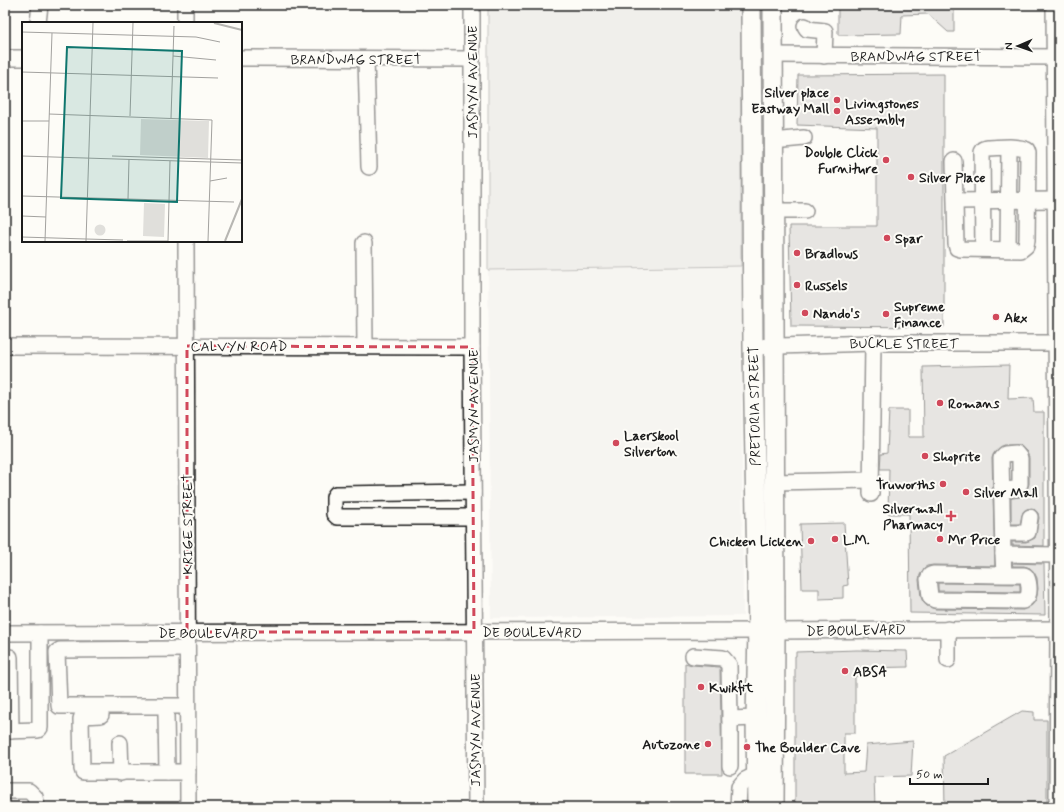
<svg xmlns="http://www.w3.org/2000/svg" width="1064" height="812" viewBox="0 0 1064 812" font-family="Mynerve,sans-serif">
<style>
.built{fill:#eeede9}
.green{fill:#e0dfdb;stroke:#7e7e7c}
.building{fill:#cccbc8;stroke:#1c1c1c}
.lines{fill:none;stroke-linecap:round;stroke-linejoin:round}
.minor-casing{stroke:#1c1c1c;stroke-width:18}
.major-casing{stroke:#1c1c1c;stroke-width:22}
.minor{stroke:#fdfcf7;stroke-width:15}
.major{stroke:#fdfcf7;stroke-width:19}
.marked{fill:none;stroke:#d1495b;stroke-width:3;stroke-dasharray:8 5;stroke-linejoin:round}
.poi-dot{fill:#d1495b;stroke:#fdfcf7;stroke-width:1.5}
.labels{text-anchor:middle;stroke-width:4;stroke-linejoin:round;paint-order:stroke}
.street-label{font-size:14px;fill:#1c1c1c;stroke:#fdfcf7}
.poi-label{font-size:14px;font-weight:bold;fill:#1c1c1c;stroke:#fdfcf7;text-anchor:start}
.inset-river{fill:none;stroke:#b7b6b2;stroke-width:2}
.inset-road{fill:none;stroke:#a3a29f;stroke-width:1}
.view{fill:#0f766e;fill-opacity:0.15;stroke:#0f766e;stroke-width:2}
.inset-edge{fill:none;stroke:#1c1c1c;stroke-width:2}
</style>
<rect width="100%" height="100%" fill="#fdfcf7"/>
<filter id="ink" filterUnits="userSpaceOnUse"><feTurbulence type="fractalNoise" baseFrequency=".025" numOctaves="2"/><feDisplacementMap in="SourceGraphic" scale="8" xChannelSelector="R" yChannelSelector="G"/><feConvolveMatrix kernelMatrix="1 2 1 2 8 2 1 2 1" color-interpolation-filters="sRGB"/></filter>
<g filter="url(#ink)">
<!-- built -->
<polygon class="built" points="741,266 743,616 491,618 488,270"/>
<!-- green -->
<polygon class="green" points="488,5 741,5 741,266 488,270"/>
<!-- building -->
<g class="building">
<polygon points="838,5 954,5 954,32 948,32 928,14 902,15 901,34 838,35"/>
<polygon points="944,74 944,327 791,326 789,226 877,226 877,128 797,125 798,75"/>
<polygon points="1009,365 1008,399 1033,398 1034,412 1044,412 1044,546 1012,545 1012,542 1026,542 1035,538 1039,518 1038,513 1035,510 1032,508 1027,509 1023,512 1020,524 1011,524 1011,498 1020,497 1027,489 1029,484 1029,458 1027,452 1020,445 1004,445 995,452 992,458 995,566 933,565 927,566 924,568 920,575 919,580 921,597 923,602 927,606 935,609 1023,610 1032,605 1036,600 1038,589 1037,578 1034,572 1030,568 1024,566 1013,566 1012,563 1044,564 1045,615 910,613 909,514 888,514 889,469 880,469 881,454 887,453 889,410 908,410 908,437 924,437 923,367"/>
<polygon points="844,523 848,585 843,586 843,598 819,599 819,589 802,589 800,524"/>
<polygon points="938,583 1020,584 1020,592 938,591"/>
<polygon points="857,650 907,651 908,667 861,668 861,676 855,676 855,733 844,733 844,773 864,772 866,745 913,741 911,776 874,777 875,807 795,807 795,656 796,656 796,652"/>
<polygon points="685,663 692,665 719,667 720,668 722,774 685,774"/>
<polygon points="1022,711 1034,712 1034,720 1047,720 1047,807 945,807 944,756"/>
</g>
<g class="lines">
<defs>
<g id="minor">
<polyline points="472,5 472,347 476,807"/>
<polyline points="1054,5 1058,629 1057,807"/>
<polyline points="38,23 40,5"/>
<polyline points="185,23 185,5"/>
<polyline points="805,26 807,29 825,31 824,56"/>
<polyline points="773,55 1059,57"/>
<polyline points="5,58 23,58"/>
<polyline points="241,58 471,59"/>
<polyline points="366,59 369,167"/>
<polyline points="773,141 804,138"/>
<path d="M 954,161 L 956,244 L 957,248 L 960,249 L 1021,250 L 1026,246 L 1027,240 L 1028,153 L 1027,150 C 1016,145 999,148 987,148 L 984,149 L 982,152 L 983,249"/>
<polyline points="956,201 1055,200"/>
<polyline points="773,211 805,211"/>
<polyline points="186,241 188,807"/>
<polyline points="364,243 365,346"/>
<polyline points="1008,249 1009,148"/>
<polyline points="5,346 472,347"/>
<polyline points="753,347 873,343 1055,343"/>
<polyline points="774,482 871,480"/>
<polyline points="1002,490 1016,489 1020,484 1020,458 1016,453 1005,454 1001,458 1003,554 1057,555"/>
<polyline points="473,492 338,494 336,494 334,497 334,514 337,517 473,517"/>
<polyline points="871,494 873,343"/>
<polyline points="1003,533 1026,533 1028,532 1030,517"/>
<path d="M 1003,554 L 1004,575 L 1024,575 L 1026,576 C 1029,580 1030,591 1028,596 C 1027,599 1025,599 1023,601 L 935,600 L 931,598 L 930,596 L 928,579 L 930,575 L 933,574 L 1004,575"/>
<polyline points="948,629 948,660"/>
<polyline points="5,633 775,631 1059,629"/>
<polyline points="187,649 60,650 57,652 59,706 187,706"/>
<polyline points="693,656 723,658 729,665 730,719 756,718"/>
<polyline points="10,657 11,731"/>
<polyline points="166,714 167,772"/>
<polyline points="101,715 82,716 81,719 82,769 83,772 188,772"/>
<polyline points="5,731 38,730 40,728 40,633"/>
<polyline points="120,743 121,773"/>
<polyline points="730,766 730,719"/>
<polyline points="5,791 29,791 35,797 37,807"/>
<polyline points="738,807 739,787 745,780 757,774"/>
</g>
<g id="major">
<polyline points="751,5 753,347 758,631 756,718 757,807"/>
<polyline points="773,5 775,631 774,807"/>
</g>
</defs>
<!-- minor casing -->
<use href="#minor" class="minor-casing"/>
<!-- major casing -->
<use href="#major" class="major-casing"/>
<!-- minor -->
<use href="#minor" class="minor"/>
<!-- major -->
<use href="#major" class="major"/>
</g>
</g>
<!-- marked area -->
<path d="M0 0H1064V812H0ZM 187,346 L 472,347 L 474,632 L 187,632 Z" fill="#fdfcf7" fill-opacity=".55" fill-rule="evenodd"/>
<path class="marked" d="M 187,346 L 472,347 L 474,632 L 187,632 Z"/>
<!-- markers -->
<g class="poi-dot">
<circle cx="837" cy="100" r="4"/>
<circle cx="837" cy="111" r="4"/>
<circle cx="886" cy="160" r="4"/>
<circle cx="911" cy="177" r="4"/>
<circle cx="887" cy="238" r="4"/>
<circle cx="797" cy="253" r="4"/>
<circle cx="797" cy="285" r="4"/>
<circle cx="805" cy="313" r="4"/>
<circle cx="886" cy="314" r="4"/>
<circle cx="996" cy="317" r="4"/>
<circle cx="940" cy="403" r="4"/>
<circle cx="616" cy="443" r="4"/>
<circle cx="925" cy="456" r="4"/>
<circle cx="943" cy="484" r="4"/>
<circle cx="966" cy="492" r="4"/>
<path d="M949 510h4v4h4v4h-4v4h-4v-4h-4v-4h4z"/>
<circle cx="835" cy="539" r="4"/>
<circle cx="940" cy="539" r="4"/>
<circle cx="811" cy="541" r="4"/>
<circle cx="845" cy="671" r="4"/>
<circle cx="701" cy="687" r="4"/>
<circle cx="708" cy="744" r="4"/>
<circle cx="747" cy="747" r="4"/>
</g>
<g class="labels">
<!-- street labels -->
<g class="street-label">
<text x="916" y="61">BRANDWAG STREET</text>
<text x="356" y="64">BRANDWAG STREET</text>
<text transform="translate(472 82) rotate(-90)" y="5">JASMYN AVENUE</text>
<text x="904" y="348">BUCKLE STREET</text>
<text x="239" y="351">CALVYN ROAD</text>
<text transform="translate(473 406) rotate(-90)" y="5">JASMYN AVENUE</text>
<text transform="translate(754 406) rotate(-91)" y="5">PRETORIA STREET</text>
<text transform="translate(187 524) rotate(-90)" y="5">KRIGE STREET</text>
<text transform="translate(856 630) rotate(-1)" y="5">DE BOULEVARD</text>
<text x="532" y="637">DE BOULEVARD</text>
<text x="208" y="638">DE BOULEVARD</text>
<text transform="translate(475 730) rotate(-90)" y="5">JASMYN AVENUE</text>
</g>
<!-- poi labels -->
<g class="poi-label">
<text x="829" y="97" text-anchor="end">Silver place<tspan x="829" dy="16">Eastway Mall</tspan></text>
<text x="845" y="108">Livingstones<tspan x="845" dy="16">Assembly</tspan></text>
<text x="878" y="157" text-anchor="end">Double Click<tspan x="878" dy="16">Furniture</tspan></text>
<text x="919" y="182">Silver Place</text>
<text x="895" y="243">Spar</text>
<text x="805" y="258">Bradlows</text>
<text x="805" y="290">Russels</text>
<text x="894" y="311">Supreme<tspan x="894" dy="16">Finance</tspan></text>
<text x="813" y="318">Nando's</text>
<text x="1004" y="322">Akx</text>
<text x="948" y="408">Romans</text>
<text x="624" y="440">Laerskool<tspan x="624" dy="16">Silverton</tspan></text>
<text x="933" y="461">Shoprite</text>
<text x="935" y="489" text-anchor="end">Truworths</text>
<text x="974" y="497">Silver Mall</text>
<text x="943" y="513" text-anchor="end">Silvermall<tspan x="943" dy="16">Pharmacy</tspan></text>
<text x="843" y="544">L.M.</text>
<text x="948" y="544">Mr Price</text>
<text x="803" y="546" text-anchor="end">Chicken Licken</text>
<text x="853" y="676">ABSA</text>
<text x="709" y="692">Kwikfit</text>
<text x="700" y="749" text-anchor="end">Autozone</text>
<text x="755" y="752">The Boulder Cave</text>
</g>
</g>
<!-- overview -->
<g transform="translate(22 22)">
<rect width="220" height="220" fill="#fdfcf7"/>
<path d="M 119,97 L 187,99 L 186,136 L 118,133 ZM 122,181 L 143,182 L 142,215 L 121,214 ZM72.5 208a5.5 5.5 0 1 1 11 0a5.5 5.5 0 1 1-11 0Z" fill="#e0dfdb"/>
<path class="inset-river" d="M 192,1 L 220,8M 203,219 L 220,177"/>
<path class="inset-road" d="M 0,10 L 174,15 L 198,20M 151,34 L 194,38M 0,50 L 196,56M 27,92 L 190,98 L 186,219M 108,94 L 111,1M 149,96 L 152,4M 0,99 L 27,99M 0,134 L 220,141M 90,134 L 220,138M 188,159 L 205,156M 0,174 L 212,180M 106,177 L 107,137M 0,194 L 24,195M 0,215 L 64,217M 64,217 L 101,218M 23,219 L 30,11M 64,219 L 71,1M 105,219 L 146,219M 146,219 L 148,139"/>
<path class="view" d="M 45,25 L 160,29 L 155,180 L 39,176 Z"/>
<rect width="220" height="220" class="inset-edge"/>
</g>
<!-- margin -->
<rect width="1064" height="812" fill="none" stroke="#fdfcf7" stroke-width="20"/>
<rect x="10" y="10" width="1044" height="792" fill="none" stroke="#1c1c1c" stroke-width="1.5" filter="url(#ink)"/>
<!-- north arrow -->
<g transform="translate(1018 46) rotate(268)" stroke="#fdfcf7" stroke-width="3" paint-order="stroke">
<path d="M0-3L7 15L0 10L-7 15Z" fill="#1c1c1c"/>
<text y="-6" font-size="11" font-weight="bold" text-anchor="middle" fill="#1c1c1c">N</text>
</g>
<!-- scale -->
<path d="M910 778v6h78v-6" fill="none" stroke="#1c1c1c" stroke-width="2"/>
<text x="916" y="778" font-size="12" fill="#1c1c1c" stroke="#fdfcf7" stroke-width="3" paint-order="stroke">50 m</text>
</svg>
